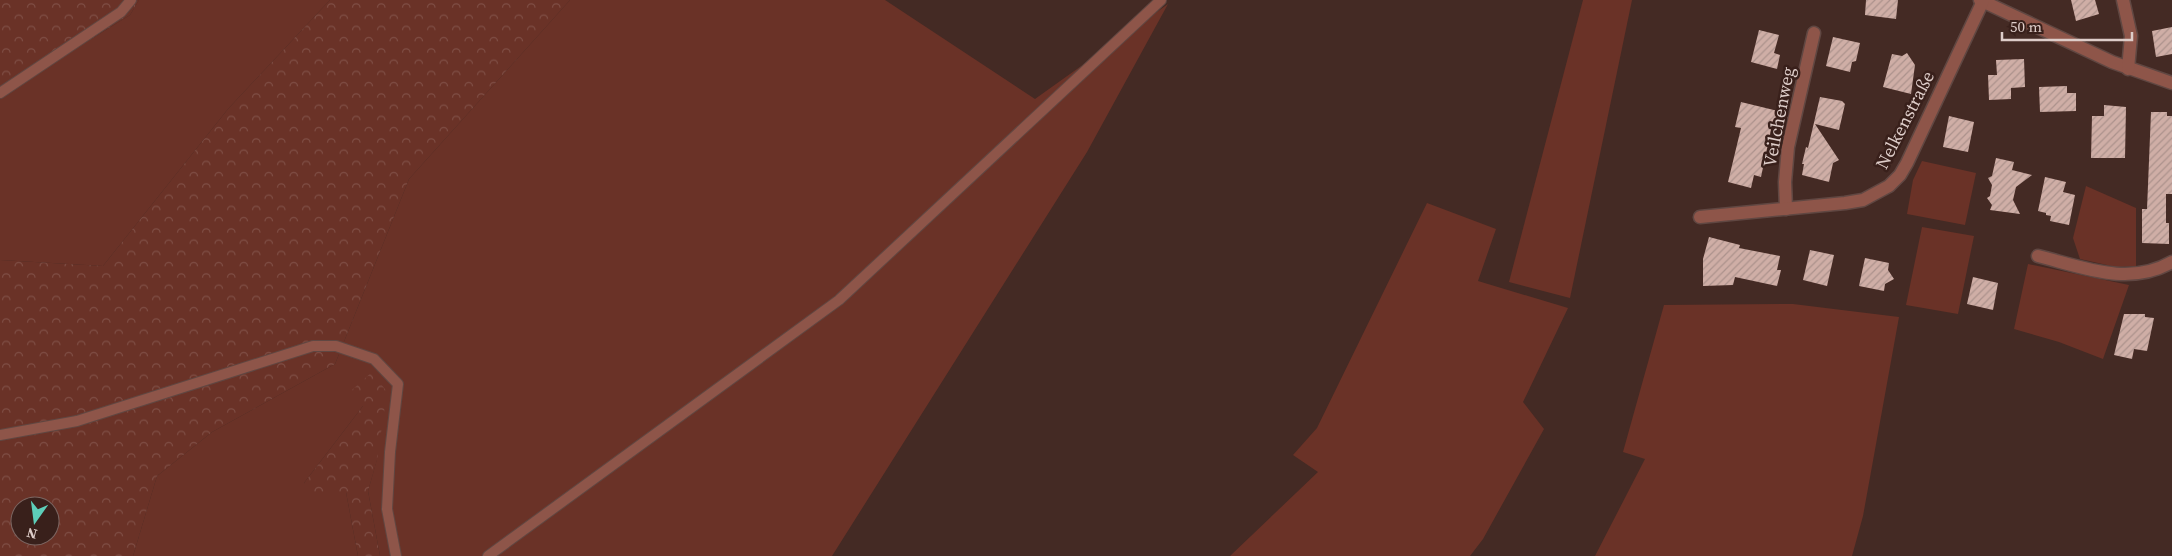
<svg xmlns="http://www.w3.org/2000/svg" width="2172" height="556" viewBox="0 0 2172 556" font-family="'Source Serif 4',serif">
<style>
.green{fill:#6a3227}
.forest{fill:url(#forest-crowns);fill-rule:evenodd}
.building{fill:url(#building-hatch)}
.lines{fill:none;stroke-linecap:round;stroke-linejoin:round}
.lane-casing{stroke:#604742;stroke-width:12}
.street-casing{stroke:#604742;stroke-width:15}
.lane{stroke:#8e5549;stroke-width:10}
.street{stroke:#8e5549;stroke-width:12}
.labels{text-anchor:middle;stroke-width:5;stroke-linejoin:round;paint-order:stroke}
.street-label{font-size:18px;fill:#decdc9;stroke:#39201b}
</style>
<defs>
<pattern id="forest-crowns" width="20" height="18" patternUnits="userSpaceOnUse" patternTransform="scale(1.25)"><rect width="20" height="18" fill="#6a3227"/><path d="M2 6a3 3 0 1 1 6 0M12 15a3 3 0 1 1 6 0" fill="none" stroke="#7f4e45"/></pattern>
<pattern id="building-hatch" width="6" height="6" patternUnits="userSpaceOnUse" patternTransform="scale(1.25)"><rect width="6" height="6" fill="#cfaea6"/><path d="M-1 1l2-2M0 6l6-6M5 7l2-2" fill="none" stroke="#ac928c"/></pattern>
</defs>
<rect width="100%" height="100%" fill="#442a24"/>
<!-- green -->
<g class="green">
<polygon points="139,0 330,0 228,109 103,266 0,260 0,95 130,15"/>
<polygon points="570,0 885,0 1035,99 1168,4 1087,152 832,556 380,556 368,491 377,459 363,406 304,483 346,492 358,556 133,556 157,476 212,432 335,364 409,179"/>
<polygon points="1583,0 1632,0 1570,298 1509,282"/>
<polygon points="1922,161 1976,173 1965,225 1907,214 1913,180"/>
<polygon points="2086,186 2136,208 2136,266 2116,267 2080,259 2073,238"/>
<polygon points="1427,203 1496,229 1478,281 1568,308 1523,402 1544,429 1483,539 1470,556 1230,556 1318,472 1293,455 1317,428"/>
<polygon points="1922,227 1974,236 1958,314 1906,305"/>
<polygon points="2028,264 2129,285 2103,359 2059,342 2014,329"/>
<polygon points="1793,304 1899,317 1863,516 1852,556 1595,556 1645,459 1623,452 1664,305"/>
</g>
<!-- forest -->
<g class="forest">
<polygon points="0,0 139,0 130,15 0,95"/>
<path d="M 330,0 L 570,0 L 409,179 L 335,364 L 212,432 L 157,476 L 133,556 L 0,556 L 0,260 L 103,266 L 228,109 ZM 20,506 L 50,506 L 50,536 L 20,536 Z"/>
<polygon points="372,372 387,392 377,460 368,491 380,556 358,556 346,492 320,500 304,483 363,406 352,390"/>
</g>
<!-- building -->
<g class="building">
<polygon points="1866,0 1898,0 1896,19 1865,15"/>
<polygon points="2071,0 2095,0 2099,14 2076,21"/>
<polygon points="2172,27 2172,54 2156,57 2152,31"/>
<polygon points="1759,30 1779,35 1774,53 1780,55 1777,69 1751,62"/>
<polygon points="1833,37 1860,43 1856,61 1852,62 1850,72 1826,66"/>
<polygon points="1907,53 1915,65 1911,94 1883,87 1892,54 1902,56"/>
<polygon points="2024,59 2025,87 2011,88 2011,99 1989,100 1988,75 1997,75 1996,60"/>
<polygon points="2067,86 2067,93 2076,93 2076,111 2040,112 2039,87"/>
<polygon points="1820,97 1842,101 1845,104 1839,130 1815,124 1839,160 1833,163 1829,182 1802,175 1804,164 1802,164 1806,147 1808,148"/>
<polygon points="1741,102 1778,111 1775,126 1772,125 1761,177 1754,175 1751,188 1728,182 1741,128 1735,127"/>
<polygon points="2104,105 2126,107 2125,158 2091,158 2092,116 2104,116"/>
<polygon points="2151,112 2167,112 2167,116 2172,116 2172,194 2166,194 2166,223 2169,223 2169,244 2142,243 2142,209 2147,209"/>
<polygon points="1949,116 1974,122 1968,152 1943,147"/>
<polygon points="1996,158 2014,162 2012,170 2032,175 2016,187 2013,200 2020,214 1990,210 1992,205 1987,198 1990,196 1992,185 1988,178 1992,176"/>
<polygon points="2045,177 2066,182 2063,192 2075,195 2069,225 2050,221 2051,216 2046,215 2046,213 2038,211"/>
<polygon points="1709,237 1740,245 1739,248 1780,256 1777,270 1781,270 1777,286 1735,277 1733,285 1703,286 1703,259"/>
<polygon points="1810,250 1834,255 1827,286 1803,280"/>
<polygon points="1865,258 1889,263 1888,270 1894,279 1885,284 1884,291 1859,286"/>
<polygon points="1973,277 1998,283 1993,310 1967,304"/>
<polygon points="2124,314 2145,314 2145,317 2154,318 2147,351 2134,349 2132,359 2114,355"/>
</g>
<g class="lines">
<defs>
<g id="lane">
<polyline points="0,93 121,12 131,0"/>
<polyline points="0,435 77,421 313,346 336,346 374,359 398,384 390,452 387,509 396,556"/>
<polyline points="488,556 839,300 1161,0"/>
</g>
<g id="street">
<polyline points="1980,0 2112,62 2172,83"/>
<polyline points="2123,0 2131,36 2128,69"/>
<polyline points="1786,209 1785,182 1788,147 1814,33"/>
<polyline points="1700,217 1845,203 1863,200 1889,186 1900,175 1907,163 1983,1"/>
<path d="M 2038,256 C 2082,267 2129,287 2172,262"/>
</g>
</defs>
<!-- lane casing -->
<use href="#lane" class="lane-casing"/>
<!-- street casing -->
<use href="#street" class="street-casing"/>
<!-- lane -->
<use href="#lane" class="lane"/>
<!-- street -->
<use href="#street" class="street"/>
</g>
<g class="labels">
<!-- street labels -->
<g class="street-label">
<text transform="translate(1779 117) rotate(-79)" y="6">Veilchenweg</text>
<text transform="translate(1905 120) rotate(-63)" y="6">Nelkenstraße</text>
</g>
</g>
<!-- north arrow -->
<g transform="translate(35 521) rotate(194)"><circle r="24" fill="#39201b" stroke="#7b6561"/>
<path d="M0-4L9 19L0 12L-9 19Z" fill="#5dceb9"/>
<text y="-8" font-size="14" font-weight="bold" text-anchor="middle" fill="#decdc9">N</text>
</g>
<!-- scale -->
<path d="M2002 32v8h130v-8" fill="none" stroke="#decdc9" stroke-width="2.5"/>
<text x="2010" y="32" font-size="15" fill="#decdc9" stroke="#39201b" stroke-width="4" paint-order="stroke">50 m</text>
</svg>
